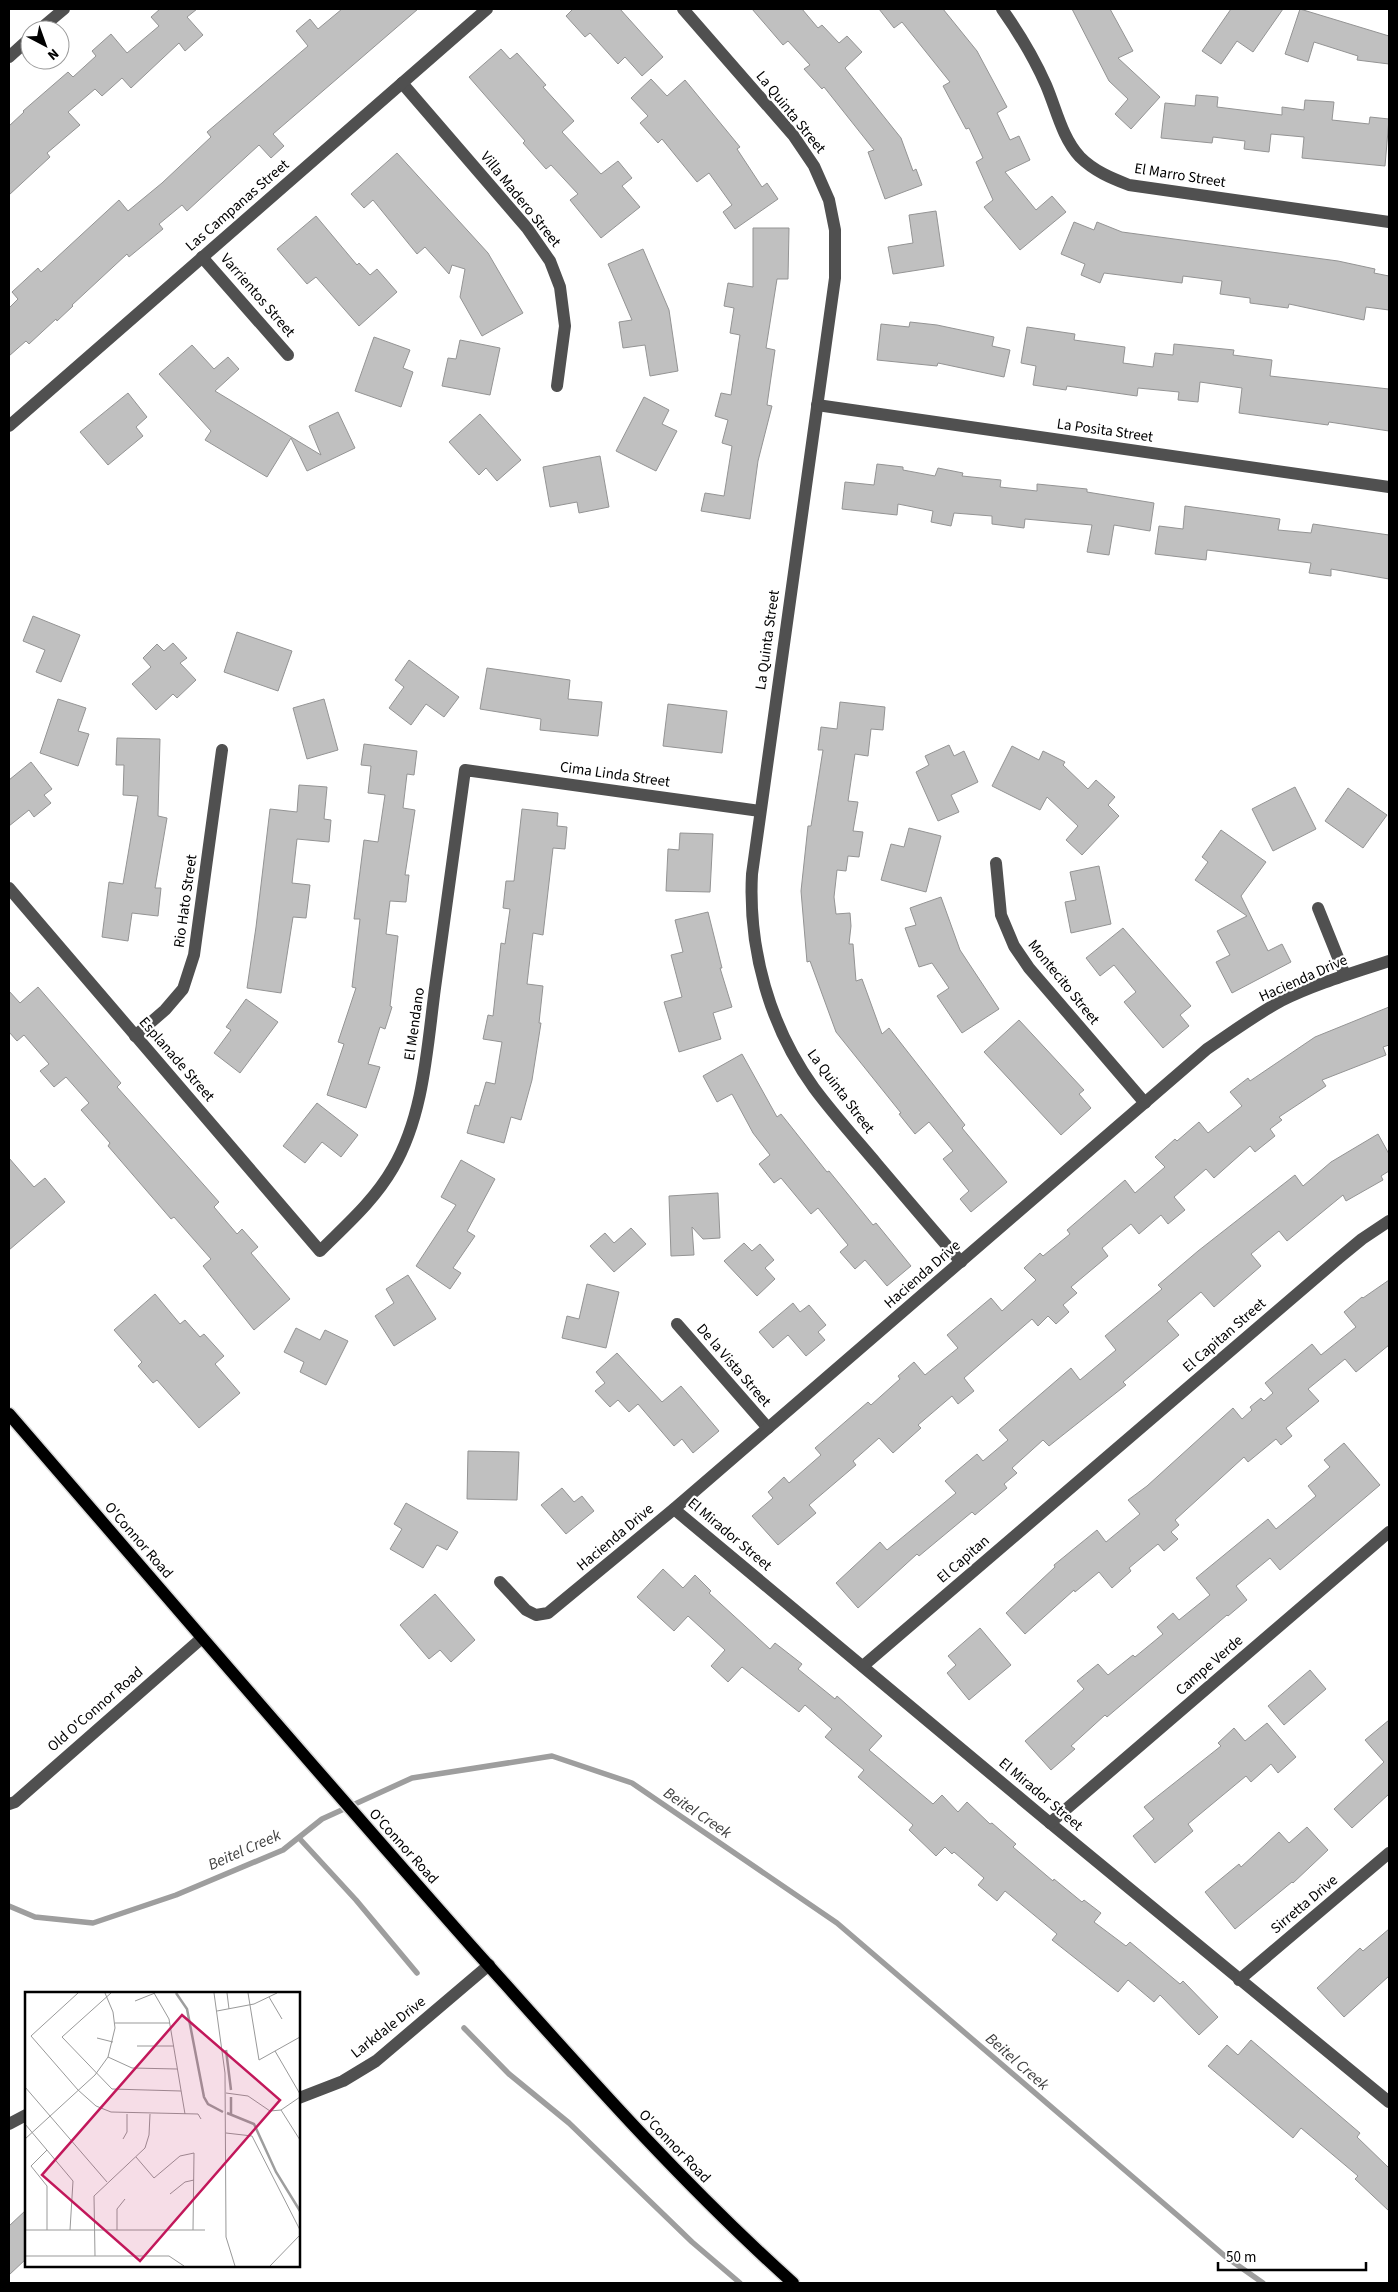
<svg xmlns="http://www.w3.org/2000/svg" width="1398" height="2292" viewBox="0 0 1398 2292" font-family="'Source Sans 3',sans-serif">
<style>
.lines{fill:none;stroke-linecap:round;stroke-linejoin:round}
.stream{stroke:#9e9e9e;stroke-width:5.5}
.building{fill:#c0c0c0;stroke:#949494}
.major-casing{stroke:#dbdbdb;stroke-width:15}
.minor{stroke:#505050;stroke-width:12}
.major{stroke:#000;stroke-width:12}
.labels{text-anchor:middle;stroke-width:4.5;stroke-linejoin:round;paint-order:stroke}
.street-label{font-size:15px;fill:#000;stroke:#fff}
.water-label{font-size:16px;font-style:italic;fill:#3f3f3f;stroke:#fff}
.inset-river{fill:none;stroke:#9e9e9e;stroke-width:2.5}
.inset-road{fill:none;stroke:#999;stroke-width:1}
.view{fill:#c2185b;fill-opacity:0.15;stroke:#c2185b;stroke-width:2.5}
.inset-edge{fill:none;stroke:#000;stroke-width:2.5}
</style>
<rect width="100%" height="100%" fill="#fff"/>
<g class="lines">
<!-- stream -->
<g class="stream">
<polyline points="299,1838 356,1900 417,1973"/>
<polyline points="9,1906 35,1917 93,1923 176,1895 283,1850 322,1819 412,1778 552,1756 632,1783 837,1923 1226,2257 1263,2283"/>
<polyline points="464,2028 509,2074 569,2123 692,2242 740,2283"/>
</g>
</g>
<!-- building -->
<g class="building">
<polygon points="160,9 197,9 187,17 203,35 185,51 179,43 131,88 122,78 102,96 95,89 68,112 80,125 47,153 50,157 9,195 9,126 24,112 23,111 68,72 73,77 96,56 92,51 111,34 127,53 159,26 151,17"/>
<polygon points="342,9 418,9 273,134 284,146 271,158 259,145 187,211 182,205 159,224 163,229 129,257 127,254 72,305 73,306 57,321 56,319 29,344 26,341 9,356 9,308 18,299 12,292 38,268 41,272 119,200 128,211 162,183 211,137 207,132 308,46 296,31 310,19 318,29"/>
<polygon points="573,9 620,9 663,57 642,76 625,57 618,64 590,33 585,37 566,16"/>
<polygon points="752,9 802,9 818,28 822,25 839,43 847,36 862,52 845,68 901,138 913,171 916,169 922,185 885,199 868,152 874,150 824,87 822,89 804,69 810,65 788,41 783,45"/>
<polygon points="879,9 943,9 977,51 1007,107 997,113 1010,140 1019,136 1030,160 1005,172 1036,210 1052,196 1066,212 1020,250 984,207 993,200 976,162 983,158 969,128 966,129 943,86 950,82 902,22 894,28"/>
<polygon points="1072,9 1110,9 1133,51 1118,58 1160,97 1131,129 1115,114 1128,99 1109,81"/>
<polygon points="1231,9 1283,9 1253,52 1237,41 1221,64 1202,51"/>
<polygon points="1300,9 1389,36 1389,64 1357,60 1358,56 1314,42 1308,62 1285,54"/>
<polygon points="501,49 510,59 517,53 546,85 543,87 574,121 562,132 601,174 618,161 632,178 622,186 640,207 601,238 570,200 578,194 551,165 546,169 523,143 525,141 469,77"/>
<polygon points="651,79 667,96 685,80 740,147 737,149 762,187 767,183 778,199 735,229 723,212 732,205 709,173 697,182 662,139 658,143 640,123 648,116 631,98"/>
<polygon points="1196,95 1218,97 1217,107 1282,115 1282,107 1304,110 1305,100 1334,102 1332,120 1369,124 1370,117 1389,119 1385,166 1302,158 1304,137 1271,134 1269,152 1244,149 1245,141 1213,137 1212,143 1161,138 1165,103 1195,106"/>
<polygon points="397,153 488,253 523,313 482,336 460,297 465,269 452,265 449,274 425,247 417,254 373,200 364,208 351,194"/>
<polygon points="936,211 944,266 893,274 888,247 913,243 909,215"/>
<polygon points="316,216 357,265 359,263 370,275 377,269 397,292 359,326 316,277 307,284 277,249"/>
<polygon points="1074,222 1094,230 1097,222 1122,232 1338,261 1375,269 1374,273 1389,276 1389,310 1366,307 1364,320 1289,304 1288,308 1250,303 1250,298 1220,294 1222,281 1183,276 1182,283 1104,273 1100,283 1081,275 1085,264 1061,254"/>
<polygon points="753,228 789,228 788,279 777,279 766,348 775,350 767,405 772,406 758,461 750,519 701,511 705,493 724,496 732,446 722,443 728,420 715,416 721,393 731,395 740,335 730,333 734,308 724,306 728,283 753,287"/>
<polygon points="643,249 669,310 678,371 650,376 645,345 623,348 619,322 632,320 608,264"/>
<polygon points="910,322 937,325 994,337 992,346 1010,350 1004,377 938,363 937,366 877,360 881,324 909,327"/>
<polygon points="1027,327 1075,334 1074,340 1125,347 1123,363 1153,367 1155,353 1173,355 1174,344 1234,350 1233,355 1272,360 1270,376 1389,389 1389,431 1329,422 1328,425 1239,413 1242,388 1200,382 1198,402 1178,400 1179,392 1138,388 1137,396 1067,386 1066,390 1033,385 1036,366 1021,363"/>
<polygon points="374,337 410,350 403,368 413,372 401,407 355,391"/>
<polygon points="460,340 500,348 490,395 442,386 448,358 456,359"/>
<polygon points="192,345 214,369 228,357 239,369 215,391 321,455 309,426 338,412 355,448 307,471 291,438 267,477 205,440 211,431 159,374"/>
<polygon points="128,393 147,417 136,427 143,436 108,465 80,432"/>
<polygon points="644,397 669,410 662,424 677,431 656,471 616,451"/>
<polygon points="480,414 521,460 497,481 486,468 479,475 449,442"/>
<polygon points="600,456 609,507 579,513 577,502 550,507 543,467"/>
<polygon points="877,464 903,467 903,470 935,476 938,468 963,473 962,476 1001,480 1000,487 1037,491 1037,484 1087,489 1087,492 1154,503 1150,531 1114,525 1109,555 1087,552 1092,525 1025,519 1024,528 992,524 992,516 954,513 951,526 931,522 933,511 898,504 897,515 842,509 845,482 874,485"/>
<polygon points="1185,506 1280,519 1278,530 1311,533 1313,524 1389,535 1389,579 1331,569 1331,576 1309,573 1311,563 1207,550 1206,560 1155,554 1159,526 1183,529"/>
<polygon points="33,616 80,635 61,682 36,672 45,650 23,641"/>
<polygon points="237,632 292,651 278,691 224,672"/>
<polygon points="173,643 187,658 180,663 196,680 177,698 173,694 156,710 132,684 151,667 143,658 157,644 164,651"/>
<polygon points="409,660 459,697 444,717 426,704 411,725 389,708 404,687 395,680"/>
<polygon points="487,668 570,680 568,699 602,702 598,736 540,730 541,719 480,709"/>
<polygon points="58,699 86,708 78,731 89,734 78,766 40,753"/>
<polygon points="324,699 338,750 307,759 293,708"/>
<polygon points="840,702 885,707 883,730 871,729 868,756 855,754 848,801 858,802 853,831 863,832 859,857 848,856 846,871 837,870 834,897 836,914 850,913 851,926 849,944 853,944 856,981 862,979 882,1034 889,1028 965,1125 962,1128 1007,1182 971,1212 960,1199 969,1191 943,1159 953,1151 929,1122 915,1134 899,1114 901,1113 836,1032 810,961 807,962 801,891 808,826 811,826 823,750 818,750 821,727 837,729"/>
<polygon points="668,704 727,711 722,753 663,746"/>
<polygon points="117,738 160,739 158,816 167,818 155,888 161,888 158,916 132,913 128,941 102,937 109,882 123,884 138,796 123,795 124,765 116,765"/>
<polygon points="364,744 417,751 414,775 407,774 403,808 415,810 405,875 409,875 406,902 390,901 386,934 398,936 390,1006 392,1007 385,1029 380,1027 368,1064 380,1067 366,1108 327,1095 344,1044 338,1042 356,988 352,987 360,919 354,919 364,840 378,842 385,795 368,793 371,766 361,765"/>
<polygon points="949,745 954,756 964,751 978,782 951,795 959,812 938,821 916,772 929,765 925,756"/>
<polygon points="1012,746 1039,760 1043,751 1065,762 1063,765 1088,789 1096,780 1115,797 1108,805 1119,816 1082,855 1066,840 1078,826 1047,797 1040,810 992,786"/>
<polygon points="31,762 52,789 44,795 51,803 34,817 29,810 9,826 9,780"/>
<polygon points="299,785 327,787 324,819 331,820 329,842 297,839 292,883 310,885 306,918 293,917 281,993 247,988 256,927 270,809 297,812"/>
<polygon points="1295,787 1316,829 1273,851 1252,809"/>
<polygon points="1348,788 1387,815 1363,848 1325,821"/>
<polygon points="522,809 558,813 557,826 567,827 565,849 553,848 543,935 533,933 527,984 543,986 539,1023 541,1023 532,1080 521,1120 511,1117 504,1143 467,1133 475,1105 479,1106 486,1082 495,1084 502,1042 483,1039 488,1015 493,1016 501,943 505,944 510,909 503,908 506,881 514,881"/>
<polygon points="909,828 941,836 926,892 881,880 891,844 904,847"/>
<polygon points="1221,830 1266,862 1241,896 1268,951 1282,944 1291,962 1232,993 1216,962 1230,955 1217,931 1247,916 1195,880 1208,862 1202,857"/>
<polygon points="680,833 713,834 710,892 666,891 668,849 679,850"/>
<polygon points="1099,866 1111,924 1071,933 1065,902 1076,900 1070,872"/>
<polygon points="941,897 960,950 999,1009 962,1033 937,996 949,988 932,963 919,967 905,928 916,925 910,908"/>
<polygon points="708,912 722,968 720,968 732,1007 713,1013 721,1039 679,1052 664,1002 682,997 671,955 683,952 675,920"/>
<polygon points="1123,928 1191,1006 1180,1015 1189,1026 1163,1048 1124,1002 1136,992 1114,965 1100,976 1086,958"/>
<polygon points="38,987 121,1083 117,1087 219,1202 214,1207 237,1234 242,1229 258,1247 251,1253 290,1299 254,1330 203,1266 211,1259 174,1217 171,1219 108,1146 110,1143 81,1110 89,1103 66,1077 54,1087 40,1071 49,1064 24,1035 17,1041 9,1032 9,991 20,1003"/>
<polygon points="246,999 278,1022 240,1073 214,1053 231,1030 226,1027"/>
<polygon points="1389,1007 1389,1045 1383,1047 1386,1055 1322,1080 1326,1086 1279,1117 1282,1120 1270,1129 1275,1136 1255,1152 1250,1146 1214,1178 1206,1169 1174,1197 1185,1210 1168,1224 1161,1215 1139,1234 1131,1224 1102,1248 1108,1256 1071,1287 1077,1293 1063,1305 1069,1312 1056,1324 1048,1316 1038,1326 1032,1319 964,1378 974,1391 958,1404 952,1396 918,1425 921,1428 893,1453 879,1438 853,1461 856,1465 809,1505 816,1513 778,1545 752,1516 773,1498 768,1492 784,1477 789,1483 821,1455 815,1448 868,1402 871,1405 900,1379 898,1376 914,1362 925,1375 958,1348 947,1335 991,1298 1002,1311 1036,1280 1024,1268 1040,1253 1043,1256 1070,1234 1067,1230 1125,1180 1135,1193 1165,1167 1155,1157 1175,1139 1177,1141 1199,1122 1208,1133 1242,1106 1230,1092 1248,1078 1250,1081 1315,1037"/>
<polygon points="1019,1020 1084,1090 1079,1094 1091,1108 1061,1135 984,1052"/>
<polygon points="742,1054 777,1117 781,1114 827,1172 829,1171 873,1225 876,1223 911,1266 887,1286 865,1260 855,1269 840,1252 848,1245 818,1208 811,1214 781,1178 774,1183 759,1164 770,1155 753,1133 732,1094 717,1102 703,1076"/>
<polygon points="317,1103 358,1135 341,1157 322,1142 305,1163 283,1146"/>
<polygon points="1378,1134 1389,1154 1389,1171 1381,1176 1383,1180 1346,1201 1343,1195 1287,1241 1279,1231 1251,1254 1261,1266 1214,1307 1201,1292 1167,1321 1179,1335 1123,1382 1126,1385 1049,1446 1043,1440 1012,1468 1017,1473 1004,1484 1007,1488 975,1515 972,1512 919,1556 917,1554 858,1608 836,1583 880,1542 887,1550 956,1493 945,1481 977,1454 983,1461 1008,1440 999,1430 1071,1368 1080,1380 1116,1350 1105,1336 1162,1289 1158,1285 1198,1251 1295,1175 1303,1186 1331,1162"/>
<polygon points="9,1158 34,1187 45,1178 65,1202 9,1250"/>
<polygon points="461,1160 495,1179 467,1231 475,1236 453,1268 461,1273 450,1289 416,1266 456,1205 441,1197"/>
<polygon points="718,1193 720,1238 703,1239 692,1227 694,1255 671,1256 669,1196"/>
<polygon points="631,1228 646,1244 614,1272 590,1246 605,1233 614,1243"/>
<polygon points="744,1243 752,1251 760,1244 774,1260 765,1268 775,1279 757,1296 724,1261"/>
<polygon points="408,1275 436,1319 394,1346 375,1316 394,1303 386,1289"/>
<polygon points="1389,1280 1389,1345 1356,1372 1345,1359 1308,1389 1319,1401 1286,1428 1292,1436 1281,1445 1276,1439 1248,1462 1244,1457 1175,1520 1179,1525 1171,1532 1178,1539 1164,1551 1158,1544 1129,1568 1131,1571 1112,1588 1099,1572 1075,1592 1074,1590 1025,1634 1006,1613 1055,1567 1054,1565 1097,1530 1106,1542 1140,1514 1128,1500 1147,1486 1233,1408 1242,1419 1252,1410 1250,1407 1261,1398 1264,1401 1273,1393 1265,1383 1312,1344 1321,1355 1356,1327 1344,1312 1362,1297 1363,1298"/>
<polygon points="587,1284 619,1292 606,1348 562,1338 567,1316 579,1319"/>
<polygon points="155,1294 180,1324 185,1320 200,1337 204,1334 224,1356 215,1364 240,1393 199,1428 157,1380 153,1383 138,1366 142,1362 114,1330"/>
<polygon points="793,1303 800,1312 809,1305 826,1325 818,1332 825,1340 806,1356 788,1335 773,1348 759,1332"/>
<polygon points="296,1328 320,1340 325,1330 348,1341 326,1385 300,1372 304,1362 284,1352"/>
<polygon points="617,1353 662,1402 681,1386 719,1431 693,1453 682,1439 674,1446 638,1404 629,1412 618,1400 610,1407 595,1391 605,1383 596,1372"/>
<polygon points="1344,1443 1380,1485 1280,1570 1270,1558 1236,1586 1247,1600 1228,1616 1227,1615 1107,1717 1105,1715 1071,1746 1075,1749 1051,1770 1025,1741 1084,1689 1077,1681 1098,1664 1108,1675 1133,1655 1135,1657 1163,1634 1157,1627 1173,1613 1179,1620 1210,1595 1196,1578 1268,1519 1276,1529 1316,1496 1308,1486 1330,1467 1324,1460"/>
<polygon points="468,1451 519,1452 517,1500 467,1499"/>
<polygon points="562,1488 574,1502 582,1496 594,1511 566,1534 541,1505"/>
<polygon points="406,1503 458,1532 447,1550 437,1545 423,1568 390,1549 402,1529 394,1524"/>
<polygon points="663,1569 683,1588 695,1575 711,1591 709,1593 770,1649 775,1643 802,1664 798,1669 835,1699 837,1696 882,1736 869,1750 933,1804 942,1795 958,1812 967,1802 990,1824 992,1823 1016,1844 1013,1847 1053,1881 1054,1879 1082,1902 1084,1900 1101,1913 1094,1922 1126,1946 1130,1942 1180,1984 1183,1981 1218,2017 1199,2035 1160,1995 1154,2002 1128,1980 1118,1992 1052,1940 1057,1934 1005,1891 997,1901 978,1885 984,1878 954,1852 952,1854 945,1847 936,1856 909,1830 913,1825 858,1777 864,1770 825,1737 832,1729 805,1705 799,1712 742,1667 728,1682 711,1666 725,1650 688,1616 674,1631 637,1597"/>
<polygon points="435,1594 475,1640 451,1662 440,1650 429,1659 400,1625"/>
<polygon points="980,1628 1011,1665 969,1700 947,1673 956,1665 948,1656"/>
<polygon points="1310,1670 1326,1689 1284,1725 1268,1706"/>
<polygon points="1389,1720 1389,1794 1352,1828 1334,1809 1384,1762 1365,1740"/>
<polygon points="1267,1723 1296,1757 1278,1773 1271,1764 1251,1782 1246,1776 1188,1824 1193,1831 1155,1863 1133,1836 1154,1819 1144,1807 1221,1746 1218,1743 1234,1728 1245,1741"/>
<polygon points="1307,1827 1328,1850 1293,1883 1292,1882 1235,1929 1205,1892 1239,1864 1241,1867 1279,1832 1289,1843"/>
<polygon points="1389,1929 1389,1976 1344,2017 1317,1988 1360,1948 1363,1951"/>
<polygon points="1251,2040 1360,2133 1357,2137 1389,2168 1389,2211 1355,2179 1358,2176 1301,2128 1293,2138 1208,2066 1227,2045 1238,2055"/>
<polygon points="26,2210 26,2259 9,2275 9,2226"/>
</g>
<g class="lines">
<defs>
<path id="major" d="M 9,1414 C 163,1592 316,1771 472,1947 C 576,2063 677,2179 793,2283"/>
</defs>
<!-- major casing -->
<use href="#major" class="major-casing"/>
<!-- minor -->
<g class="minor">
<path d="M 683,9 L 793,135 L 814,166 L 829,200 L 835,230 L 835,278 L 752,874 C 748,950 770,1027 814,1088 C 834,1115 856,1139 877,1164 C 905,1197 933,1230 961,1262"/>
<path d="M 1002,9 C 1019,33 1034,58 1046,85 C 1056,108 1062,138 1080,157 C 1094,171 1111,178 1129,185 L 1389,222"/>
<polyline points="39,30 64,9"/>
<polyline points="9,57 30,38"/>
<polyline points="402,83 527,228 550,261 560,287 565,326 557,386"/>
<polyline points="202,257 288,355"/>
<polyline points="817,405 1389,487"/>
<polyline points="9,426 487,9"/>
<polyline points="996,863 1001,915 1014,946 1029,968 1145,1103"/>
<path d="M 9,888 L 320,1251 C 346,1225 374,1201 393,1168 C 424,1115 427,1048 435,988 C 445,915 455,842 465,770 L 760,811"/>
<polyline points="1318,908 1345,975"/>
<polyline points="135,1036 165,1010 183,989 194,955 222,750"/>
<polyline points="677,1324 768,1428"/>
<polyline points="674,1509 1050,1823 1389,2102"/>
<path d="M 500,1582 L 526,1610 L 536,1615 L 548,1613 L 674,1509 L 1207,1049 C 1231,1033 1255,1015 1281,1001 C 1315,984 1353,973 1389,961"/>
<polyline points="863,1666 1339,1258 1362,1239 1389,1221"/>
<polyline points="9,1804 15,1802 202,1638"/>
<polyline points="1050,1823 1389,1532"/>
<polyline points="1239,1980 1389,1853"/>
<polyline points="299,2098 343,2081 376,2061 489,1965"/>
<polyline points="9,2124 26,2115"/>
</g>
<!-- major -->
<use href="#major" class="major"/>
</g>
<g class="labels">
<!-- street labels -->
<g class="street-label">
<text transform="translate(791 112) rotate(51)" y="5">La Quinta Street</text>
<text transform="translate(1180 175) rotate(9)" y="5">El Marro Street</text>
<text transform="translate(521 199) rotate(51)" y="5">Villa Madero Street</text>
<text transform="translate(237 205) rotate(-41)" y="5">Las Campanas Street</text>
<text transform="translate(258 295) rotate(49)" y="5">Varrientos Street</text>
<text transform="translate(1105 430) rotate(8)" y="5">La Posita Street</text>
<text transform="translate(767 640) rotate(-82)" y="5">La Quinta Street</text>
<text transform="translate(615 774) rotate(8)" y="5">Cima Linda Street</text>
<text transform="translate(185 901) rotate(-82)" y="5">Rio Hato Street</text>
<text transform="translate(1303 978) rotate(-24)" y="5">Hacienda Drive</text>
<text transform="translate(1064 982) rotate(51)" y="5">Montecito Street</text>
<text transform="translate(414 1024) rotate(-82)" y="5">El Mendano</text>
<text transform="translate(177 1059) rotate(49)" y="5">Esplanade Street</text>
<text transform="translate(841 1091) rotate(53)" y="5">La Quinta Street</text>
<text transform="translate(922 1274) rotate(-41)" y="5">Hacienda Drive</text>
<text transform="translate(1224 1335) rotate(-41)" y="5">El Capitan Street</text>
<text transform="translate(734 1365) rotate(49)" y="5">De la Vista Street</text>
<text transform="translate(730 1534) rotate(40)" y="5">El Mirador Street</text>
<text transform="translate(615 1537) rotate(-40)" y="5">Hacienda Drive</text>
<text transform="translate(139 1540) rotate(49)" y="5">O'Connor Road</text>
<text transform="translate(963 1559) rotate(-41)" y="5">El Capitan</text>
<text transform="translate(1209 1665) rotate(-41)" y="5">Campe Verde</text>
<text transform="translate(95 1709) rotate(-41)" y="5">Old O'Connor Road</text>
<text transform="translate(1041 1794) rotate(40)" y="5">El Mirador Street</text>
<text transform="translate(404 1846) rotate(48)" y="5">O'Connor Road</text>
<text transform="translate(1304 1904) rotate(-40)" y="5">Sirretta Drive</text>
<text transform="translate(388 2027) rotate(-38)" y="5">Larkdale Drive</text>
<text transform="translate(675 2146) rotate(46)" y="5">O'Connor Road</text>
</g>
<!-- water labels -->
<g class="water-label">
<text transform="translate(698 1812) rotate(34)" y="6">Beitel Creek</text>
<text transform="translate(244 1849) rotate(-24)" y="6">Beitel Creek</text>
<text transform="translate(1018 2061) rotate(41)" y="6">Beitel Creek</text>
</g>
</g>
<!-- overview -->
<g transform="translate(25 1992)">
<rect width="275" height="275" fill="#fff"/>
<path class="inset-river" d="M 151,1 L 162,17 L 179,105 L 183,112 L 198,120M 201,58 L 206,98M 206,105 L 206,122M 202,121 L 229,132 L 251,180 L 275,219"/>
<path class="inset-road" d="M 53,1 L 6,44 L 53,98 L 71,114 L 86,120 L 173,122 L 176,127M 86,1 L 37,45 L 87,97 L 156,99M 129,1 L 144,27 L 160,122M 189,1 L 200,81 L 201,245 L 210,274M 202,1 L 204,17M 223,1 L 234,68 L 275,45M 244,5 L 257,27M 110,9 L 130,1M 192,19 L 229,12 L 252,1M 90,31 L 145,31M 72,46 L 88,50M 112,54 L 149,54M 250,59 L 275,102M 83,65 L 107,76 L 152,77M 0,95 L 82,190M 201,101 L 223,104 L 245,119 L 256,118 L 275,105M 256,118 L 275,148M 0,132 L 48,189 L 45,238M 201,141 L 227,144 L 275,238M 0,147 L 70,83 L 83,65 L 90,36 L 88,20 L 80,1M 98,147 L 102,140 L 102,122M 111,165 L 129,186 L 155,164 L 169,161 L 168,238M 145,202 L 160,190 L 169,188M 0,238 L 180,238M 22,238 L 22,194 L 6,174 L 22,158M 92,238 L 92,217 L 100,207M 0,264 L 144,264 L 159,274M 70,264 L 69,204 L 120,156 L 124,143 L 125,122M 245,274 L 275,243"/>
<path class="view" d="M 157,23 L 255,108 L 115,269 L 17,183 Z"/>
<rect width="275" height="275" class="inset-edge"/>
</g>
<!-- border -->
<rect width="1398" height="2292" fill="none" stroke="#000000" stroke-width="20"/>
<!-- north arrow -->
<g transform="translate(45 45) rotate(139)"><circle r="24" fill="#ffffff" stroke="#999999"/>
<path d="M0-4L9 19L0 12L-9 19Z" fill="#000000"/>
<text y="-8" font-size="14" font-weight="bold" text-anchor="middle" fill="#000000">N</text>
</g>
<!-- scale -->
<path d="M1218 2262v8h148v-8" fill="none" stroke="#000000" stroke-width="2.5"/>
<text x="1226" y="2262" font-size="15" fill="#000000" stroke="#ffffff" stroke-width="4" paint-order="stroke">50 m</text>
</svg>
